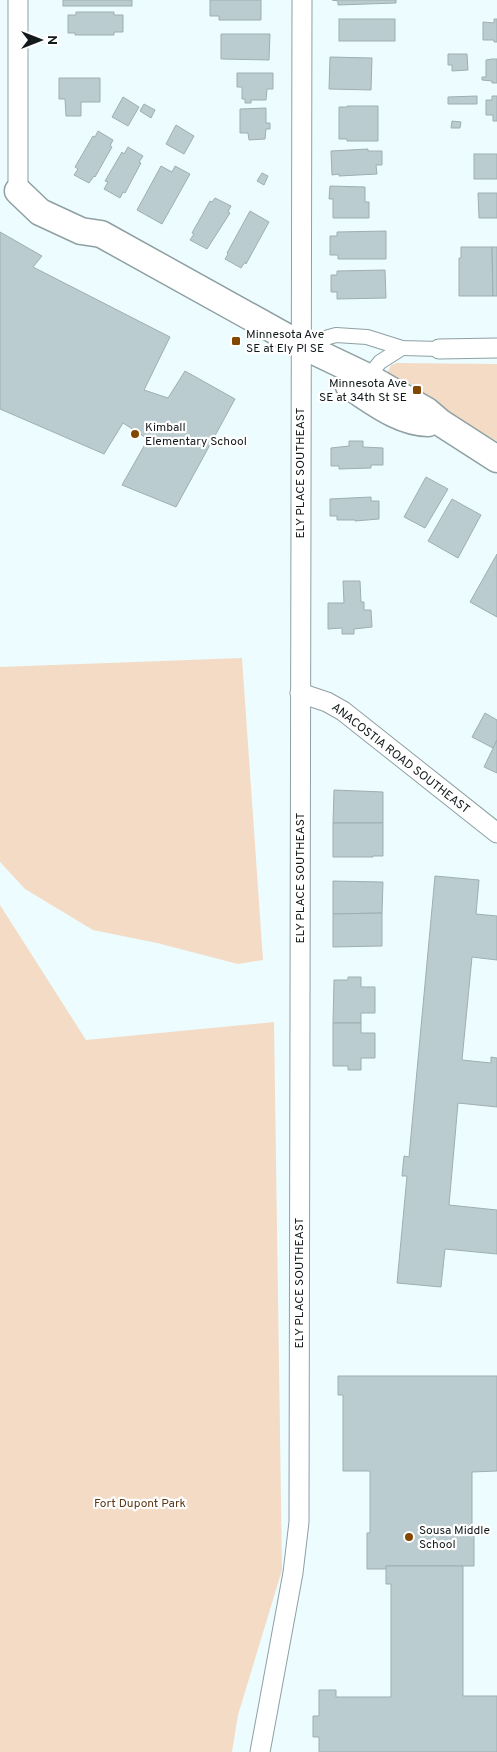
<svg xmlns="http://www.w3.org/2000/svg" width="497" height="1752" viewBox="0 0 497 1752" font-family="Overpass,sans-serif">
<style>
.green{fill:#f4dbc6}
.building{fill:#bacccf;stroke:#9eafb3}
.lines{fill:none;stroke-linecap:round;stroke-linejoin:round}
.pedestrian-casing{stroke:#8ea0a3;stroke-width:16}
.minor-casing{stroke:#8ea0a3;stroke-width:21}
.secondary-casing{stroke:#8ea0a3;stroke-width:29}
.pedestrian{stroke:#fff;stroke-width:14}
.minor{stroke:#fff;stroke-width:19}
.secondary{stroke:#fff;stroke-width:26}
.poi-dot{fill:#834800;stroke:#fff;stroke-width:2}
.labels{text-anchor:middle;stroke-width:4.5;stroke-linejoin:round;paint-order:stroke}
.poi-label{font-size:12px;fill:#131a1b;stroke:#fff;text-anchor:start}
.street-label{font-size:12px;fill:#131a1b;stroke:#fff}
.park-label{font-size:12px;fill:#5d3916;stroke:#fff}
</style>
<rect width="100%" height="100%" fill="#edfcff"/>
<!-- green -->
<g class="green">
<polygon points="397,363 497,364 497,441 391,381 388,372 391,365"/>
<polygon points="242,658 263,960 238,964 157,943 93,930 25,889 0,862 0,667"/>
<polygon points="0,905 86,1040 274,1022 282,1570 238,1715 232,1752 0,1752"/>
</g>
<!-- building -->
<g class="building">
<rect x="63" y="0" width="69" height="6"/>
<polygon points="210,0 261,0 261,20 219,20 219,16 210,16"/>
<polygon points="332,0 396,0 396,3 338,5 338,1"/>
<polygon points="76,12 114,12 114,15 123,15 123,32 114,32 114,35 75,35 75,33 68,33 68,15 76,15"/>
<rect x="339" y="19" width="56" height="22"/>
<polygon points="494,19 497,19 497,42 494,42 494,40 483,40 483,22 494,23"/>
<polygon points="221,34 270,34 269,60 221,59"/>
<polygon points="448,54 467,54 468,70 452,71 452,65 448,65"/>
<polygon points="330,57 372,58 371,90 329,89"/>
<polygon points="492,59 497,59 497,83 492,83 492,81 482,80 482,77 486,77 486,60"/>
<polygon points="237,73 273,73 273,89 267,89 266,100 251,100 251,103 245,103 245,99 242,99 242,87 237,87"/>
<polygon points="59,78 100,78 100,102 81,102 81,116 66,116 65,99 59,99"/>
<polygon points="477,96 477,104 448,104 448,97"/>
<polygon points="492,96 497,96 497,121 493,121 493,115 486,115 486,100 492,100"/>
<polygon points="123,97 139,107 128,126 112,117"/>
<polygon points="144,104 155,110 151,118 140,111"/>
<polygon points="347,106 378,106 378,141 347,141 347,139 339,139 339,107 347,107"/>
<polygon points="266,108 266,123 270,123 270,129 266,129 265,139 249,140 248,133 240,133 240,109"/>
<polygon points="452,121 461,122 460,128 451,128"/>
<polygon points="176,125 194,136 184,154 166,144"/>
<polygon points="98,131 113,140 110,146 112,147 95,177 94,176 89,183 74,175 78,169 75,167 93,136 95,137"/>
<polygon points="128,147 143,156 139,162 141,163 125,193 123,192 120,198 104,189 108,182 105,181 122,152 124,154"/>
<polygon points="368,149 368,151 382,151 382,165 376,165 377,174 339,176 339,174 332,175 331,151"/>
<rect x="474" y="154" width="23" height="25"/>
<polygon points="161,166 172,172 175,166 190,174 162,224 137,210"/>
<polygon points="262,173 268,176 264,185 257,181"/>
<polygon points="330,186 365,187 365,202 369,202 369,218 333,218 333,199 329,199"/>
<polygon points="478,193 497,193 497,218 479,218"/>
<polygon points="215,198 231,206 228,212 230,213 207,249 190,240 194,234 192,233 210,201 212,202"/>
<polygon points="250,211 269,222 246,264 245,262 241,268 225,259 228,254 227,253"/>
<polygon points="386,231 386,259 338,259 338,255 330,255 330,236 337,236 337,232"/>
<polygon points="0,232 42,256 33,267 170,337 144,390 168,398 185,371 235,399 176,507 122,485 148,439 123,423 104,454 0,409"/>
<polygon points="461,247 492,247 493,296 459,296 459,258 461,258"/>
<polygon points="492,247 497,247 497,296 493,296"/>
<polygon points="385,270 386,298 337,299 337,292 331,292 331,275 337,275 337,271"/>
<polygon points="349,441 363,441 363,447 383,448 383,465 371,465 371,468 339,469 339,466 331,466 331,448 349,446"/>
<polygon points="426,477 448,489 425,528 404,517"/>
<polygon points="371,497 371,501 379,501 379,519 355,521 355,520 337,520 337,516 330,516 330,499"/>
<polygon points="452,499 481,515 458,558 428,541"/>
<polygon points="497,554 497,617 470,602"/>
<polygon points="343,581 360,581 361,602 364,602 364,610 371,610 372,627 354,629 354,634 342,634 342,628 328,629 328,603 344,603"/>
<polygon points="485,713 497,720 497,740 493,748 472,737"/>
<polygon points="497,740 497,773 484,767"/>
<polygon points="334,790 383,792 383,823 333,823"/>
<polygon points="333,823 383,823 383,856 373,856 373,857 333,857"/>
<polygon points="435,876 479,880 476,914 497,916 497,960 472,957 462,1060 491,1063 491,1057 497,1058 497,1107 458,1103 449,1205 497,1210 497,1254 445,1249 441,1287 397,1283 407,1176 402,1176 404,1156 409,1157"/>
<polygon points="333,881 383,882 382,913 333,914"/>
<polygon points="382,913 382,946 333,947 333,914"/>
<polygon points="348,977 361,977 361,987 375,987 375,1013 361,1013 361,1023 333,1023 334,980 348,980"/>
<polygon points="333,1023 361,1023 361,1033 375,1033 375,1058 361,1058 361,1070 348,1070 348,1066 333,1066"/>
<polygon points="338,1376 497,1376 497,1471 472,1472 472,1535 474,1535 474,1566 386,1566 386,1569 367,1569 367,1533 370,1533 370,1471 343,1471 343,1395 338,1395"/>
<polygon points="386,1566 463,1566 463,1696 497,1696 497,1752 319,1752 319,1737 313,1737 313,1716 319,1716 319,1690 336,1690 336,1697 391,1697 391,1584 386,1584"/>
</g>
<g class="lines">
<defs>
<g id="pedestrian">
<polyline points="304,344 336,335 367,337 402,348 439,349"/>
<polyline points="368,377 380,362 402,348"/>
</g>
<g id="minor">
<polyline points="18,0 18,191"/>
<polyline points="439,349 497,348"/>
<polyline points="300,693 327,702 343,711 497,833"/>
<polyline points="260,1752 293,1573 299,1522 302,0"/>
</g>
<g id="secondary">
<polyline points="18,191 40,212 81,231 101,234 301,345 368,377 427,411 441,423 497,459"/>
<path d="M 349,386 C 373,401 398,422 428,423"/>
</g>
</defs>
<!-- pedestrian casing -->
<use href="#pedestrian" class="pedestrian-casing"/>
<!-- minor casing -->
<use href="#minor" class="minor-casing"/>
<!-- secondary casing -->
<use href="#secondary" class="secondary-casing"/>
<!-- pedestrian -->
<use href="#pedestrian" class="pedestrian"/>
<!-- minor -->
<use href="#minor" class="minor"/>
<!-- secondary -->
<use href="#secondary" class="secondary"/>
</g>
<!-- markers -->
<g class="poi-dot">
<rect x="231" y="336" width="10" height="10" rx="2.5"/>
<rect x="412" y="385" width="10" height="10" rx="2.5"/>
<circle cx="135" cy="434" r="5"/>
<circle cx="409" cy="1537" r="5"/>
</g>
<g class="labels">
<!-- poi labels -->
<g class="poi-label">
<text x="246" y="338">Minnesota Ave<tspan x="246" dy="14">SE at Ely Pl SE</tspan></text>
<text x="407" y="387" text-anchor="end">Minnesota Ave<tspan x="407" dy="14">SE at 34th St SE</tspan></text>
<text x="145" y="431">Kimball<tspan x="145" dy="14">Elementary School</tspan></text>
<text x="419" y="1534">Sousa Middle<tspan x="419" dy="14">School</tspan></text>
</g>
<!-- street labels -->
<g class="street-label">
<text transform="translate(300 473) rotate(-90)" y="4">ELY PLACE SOUTHEAST</text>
<text transform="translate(401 758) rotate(38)" y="4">ANACOSTIA ROAD SOUTHEAST</text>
<text transform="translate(300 878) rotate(-90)" y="4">ELY PLACE SOUTHEAST</text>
<text transform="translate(299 1283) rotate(-90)" y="4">ELY PLACE SOUTHEAST</text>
</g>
<!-- park labels -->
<g class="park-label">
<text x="140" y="1507">Fort Dupont Park</text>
</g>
</g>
<!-- north arrow -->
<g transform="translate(40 40) rotate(90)" stroke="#ffffff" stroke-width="4" paint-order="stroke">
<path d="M0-4L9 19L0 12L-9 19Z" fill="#131a1b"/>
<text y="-8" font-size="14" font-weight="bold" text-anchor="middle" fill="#131a1b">N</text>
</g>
</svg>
